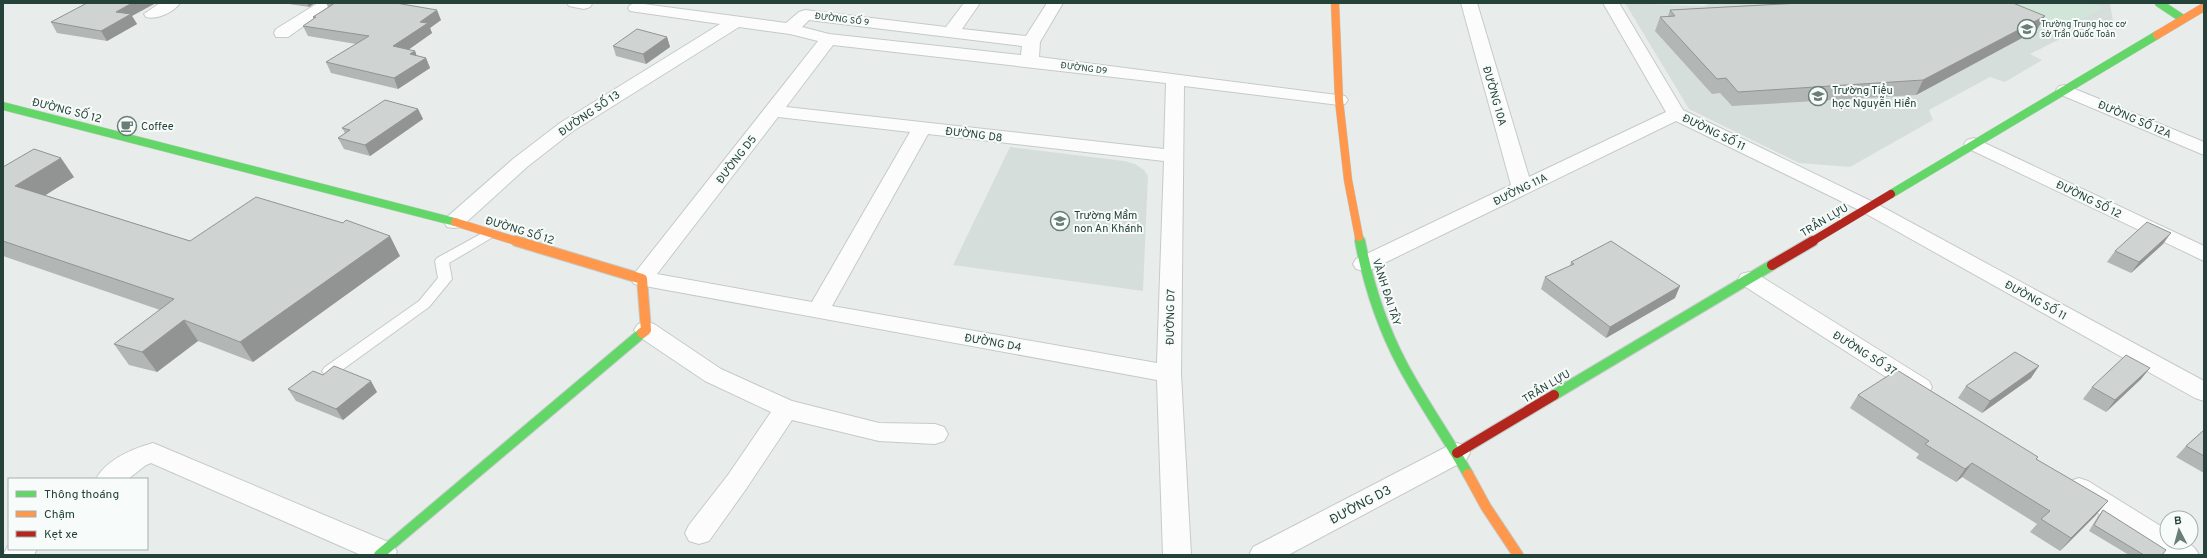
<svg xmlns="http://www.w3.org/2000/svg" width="2207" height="558" viewBox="0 0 2207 558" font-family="Overpass,sans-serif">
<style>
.built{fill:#d6dedb}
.green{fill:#d1e6d8}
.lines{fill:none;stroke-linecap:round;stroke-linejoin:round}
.lane-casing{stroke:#c5cac8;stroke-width:2}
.street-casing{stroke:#c5cac8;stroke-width:2}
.fast-far1-casing{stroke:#c3cbc8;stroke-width:9}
.fast-casing{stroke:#c3cbc8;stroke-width:12}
.slow-far1-casing{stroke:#c3cbc8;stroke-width:9}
.slow-casing{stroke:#c3cbc8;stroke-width:12}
.jam-far1-casing{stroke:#c3cbc8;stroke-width:9}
.jam-casing{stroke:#c3cbc8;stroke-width:12}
.lane{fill:#fcfcfc;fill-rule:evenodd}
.street{fill:#fcfcfc;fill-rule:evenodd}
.fast-far1{stroke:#63d668;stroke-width:8}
.fast{stroke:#63d668;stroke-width:10}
.slow-far1{stroke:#ff974d;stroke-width:8}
.slow{stroke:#ff974d;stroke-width:10}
.jam-far1{stroke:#b3261e;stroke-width:8}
.jam{stroke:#b3261e;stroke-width:10}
.wall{fill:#b2b6b5}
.shaded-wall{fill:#919493}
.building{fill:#cfd4d2;stroke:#919493}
.labels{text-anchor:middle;stroke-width:4;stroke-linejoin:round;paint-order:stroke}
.far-street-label{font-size:9px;fill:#24423a;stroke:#f7fbf9}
.far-poi-label{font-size:9px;fill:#24423a;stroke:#f7fbf9;text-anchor:start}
.poi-label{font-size:11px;fill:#24423a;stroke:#f7fbf9;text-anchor:start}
.street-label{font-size:11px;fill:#24423a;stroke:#f7fbf9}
.near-street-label{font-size:13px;fill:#24423a;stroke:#f7fbf9}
</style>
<rect width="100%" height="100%" fill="#e8edeb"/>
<!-- built -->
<g class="built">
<polygon points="1625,3 1704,6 1711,3 2110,3 2113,21 2081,39 2062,38 2030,54 2042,60 2005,82 1990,77 1929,110 1933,120 1850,167 1799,163 1689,109"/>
<polygon points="1010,147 1124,161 1135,164 1144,170 1148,176 1143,291 953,265"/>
</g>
<!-- green -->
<polygon class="green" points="2006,3 2089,3 2102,8 2054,34 1993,10"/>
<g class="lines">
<defs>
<polygon id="lane" points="488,230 493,231 495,234 493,237 449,263 452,279 429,307 335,375 330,376 325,375 322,371 325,367 419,301 438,278 435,261 437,258"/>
<g id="street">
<path d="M 160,3 L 180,3 C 174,12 157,20 146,17 L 144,14 Z"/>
<polygon points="318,3 337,3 288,37 276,37 274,33 276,29"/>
<polygon points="567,3 591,3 592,4 590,7 584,9 569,6"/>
<path d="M 636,3 L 786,23 L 799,12 L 805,10 L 946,27 L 964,3 L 980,3 L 962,29 L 1026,36 L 1047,3 L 1063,3 L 1040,42 L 1039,57 L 1345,96 L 1348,100 L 1345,104 L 1339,105 L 1184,86 L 1181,374 L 1191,555 L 1163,555 L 1157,380 L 634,284 L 631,279 L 634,274 L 818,41 L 790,34 L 739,27 L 573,131 L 527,167 L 461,227 L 454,228 L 447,227 L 444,222 L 447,217 L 513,159 L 560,123 L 720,24 L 630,11 L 628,8 L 630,5 ZM 809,20 L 1022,46 L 1021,55 L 829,34 L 802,27 ZM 833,45 L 1166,83 L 1164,149 L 786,107 ZM 778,117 L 910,132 L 812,302 L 657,274 ZM 928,134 L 1164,161 L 1157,363 L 832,306 Z"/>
<polygon points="1461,3 1477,3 1529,177 1666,112 1603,3 1619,3 1683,110 1875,203 2204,381 2204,401 2195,398 1861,211 1676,121 1372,269 1364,271 1356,269 1353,264 1356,259 1511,185"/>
<polygon points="2065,85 2204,142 2204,155 2059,94 2056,90 2059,86"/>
<polygon points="1974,138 2204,246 2204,261 1967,148 1964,144 1967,140"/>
<polygon points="1749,272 1757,274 1929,381 1932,387 1929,393 1920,396 1911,393 1741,284 1738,279 1741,274"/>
<polygon points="646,322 654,324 721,369 792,401 879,423 935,424 944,427 948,434 944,441 935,444 879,441 792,420 746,489 709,541 699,544 689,541 685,533 689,525 728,475 771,412 705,381 638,336 634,330 638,324"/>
<path d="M 153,443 L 393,544 L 397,552 L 395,555 L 361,555 L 151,463 L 146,465 L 128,479 L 96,479 C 107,459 132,449 153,443 Z"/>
<polygon points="1457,443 1466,446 1470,453 1466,460 1288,555 1249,555 1253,547 1448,446"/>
<path d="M 2079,478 L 2088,481 L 2167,530 L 2167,542 C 2182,542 2192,540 2199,555 L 2162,555 L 2070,495 L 2066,488 L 2070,481 Z"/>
<polygon points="9,544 9,549 37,549 34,555 3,555"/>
</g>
<g id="fast-far1">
<polyline points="2159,3 2183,19"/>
<polyline points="3,106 455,222"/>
<polyline points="1891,194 2157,35"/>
<polyline points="1359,237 1360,242"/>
</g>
<g id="fast">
<path d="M 1360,241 C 1368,283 1382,326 1402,364 C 1422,402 1447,437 1468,474"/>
<polyline points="1554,395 1772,265"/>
<polyline points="379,555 642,333"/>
</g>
<g id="slow-far1">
<polyline points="1335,3 1339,100 1348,180 1359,237"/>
<polyline points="2157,35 2204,7"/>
<polyline points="455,222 519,242"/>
</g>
<g id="slow">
<polyline points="516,241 642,279 646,330 642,333"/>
<polyline points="1468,474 1486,507 1518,555"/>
</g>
<polyline id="jam-far1" points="1811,242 1891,194"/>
<g id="jam">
<polyline points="1772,265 1813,241"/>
<polyline points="1457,453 1554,395"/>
</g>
</defs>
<!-- lane casing -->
<use href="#lane" class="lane-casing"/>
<!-- street casing -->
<use href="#street" class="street-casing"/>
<!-- fast-far1 casing -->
<use href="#fast-far1" class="fast-far1-casing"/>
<!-- fast casing -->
<use href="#fast" class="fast-casing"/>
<!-- slow-far1 casing -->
<use href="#slow-far1" class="slow-far1-casing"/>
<!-- slow casing -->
<use href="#slow" class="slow-casing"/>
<!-- jam-far1 casing -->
<use href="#jam-far1" class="jam-far1-casing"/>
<!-- jam casing -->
<use href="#jam" class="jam-casing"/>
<!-- lane -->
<use href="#lane" class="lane"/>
<!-- street -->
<use href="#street" class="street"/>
<!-- fast-far1 -->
<use href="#fast-far1" class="fast-far1"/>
<!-- fast -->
<use href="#fast" class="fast"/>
<!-- slow-far1 -->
<use href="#slow-far1" class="slow-far1"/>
<!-- slow -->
<use href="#slow" class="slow"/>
<!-- jam-far1 -->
<use href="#jam-far1" class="jam-far1"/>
<!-- jam -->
<use href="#jam" class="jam"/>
</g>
<!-- wall -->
<g class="wall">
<polygon points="282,3 315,3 309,7"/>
<polygon points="326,3 406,3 403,4 441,20 430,28 432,33 408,50 415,51 416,55 426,58 430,68 398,89 331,73 326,62 356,44 308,36 303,26 314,19 313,17 328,7"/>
<polygon points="1236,3 1251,3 1251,4"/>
<polygon points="1794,3 2013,3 2037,30 1916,95 1732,106 1720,93 1712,94 1655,31 1660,17 1668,16 1670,10 1795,3"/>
<polygon points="132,16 137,24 107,41 57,33 51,22"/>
<polygon points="667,37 670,47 646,64 616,56 613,46"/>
<polygon points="418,109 423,119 370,156 344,149 338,138 345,133 342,128"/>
<polygon points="3,167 74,177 45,195 190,241 400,256 253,362 198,341 157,372 129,365 114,344 160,310 3,256"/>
<polygon points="2163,244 2131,273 2107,262 2115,251"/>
<polygon points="1571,262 1675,298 1606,338 1541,289 1545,277 1570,266"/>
<polygon points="2150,368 2141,379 2106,412 2083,399 2092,387"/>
<polygon points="323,375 377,392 343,420 296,401 288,389"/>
<polygon points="2031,378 1982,413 1958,398 1966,386"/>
<polygon points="1858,395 2036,459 2096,515 2060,551 2030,532 2037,524 1962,477 1956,482 1916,458 1919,454 1850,408"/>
<polygon points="2204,430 2204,473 2176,457 2186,446"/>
<polygon points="2103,510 2162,555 2129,555 2089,531 2098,516"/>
</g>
<!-- shaded-wall -->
<g class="shaded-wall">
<polygon points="132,3 156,3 132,16 137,24 107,41 101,31 116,12"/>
<polygon points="307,3 315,3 309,7"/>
<polygon points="437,10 441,20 430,28 432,33 398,57 393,46 420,22"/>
<polygon points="2045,16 2037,30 1916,95 1923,80"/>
<polygon points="667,37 670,47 646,64 643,54"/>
<polygon points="415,51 419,62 410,54"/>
<polygon points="426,58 430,68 398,89 394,78"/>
<polygon points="418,109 423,119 370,156 365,145"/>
<polygon points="61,158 74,177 30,205 15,186"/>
<polygon points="2171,233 2163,244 2131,273 2139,262"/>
<polygon points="390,236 400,256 253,362 240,342"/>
<polygon points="1680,286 1675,298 1606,338 1610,327"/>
<polygon points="184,320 198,341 157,372 142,352"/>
<polygon points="2039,366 2031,378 1982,413 1990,401"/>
<polygon points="2150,368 2141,379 2106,412 2115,400"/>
<polygon points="371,381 377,392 343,420 336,409"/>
<polygon points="1972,463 1962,477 1956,482 1965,469"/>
<polygon points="2108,501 2096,515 2060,551 2071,538"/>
</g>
<!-- building -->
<g class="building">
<polygon points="87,3 132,3 116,12 131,14 101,31 51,22"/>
<polygon points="335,3 396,3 437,10 420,22 428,23 393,46 415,51 410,54 426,58 394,78 326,62 369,36 303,26 316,17 313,17"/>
<polygon points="1801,3 2013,3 2045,16 1923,80 1738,92 1726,78 1717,79 1660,17 1675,16 1670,10"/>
<polygon points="637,29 667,37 643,54 613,46"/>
<polygon points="385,100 418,109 365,145 338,138 350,130 342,128"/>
<polygon points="34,149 61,158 15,186 190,241 256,197 343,223 346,220 390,236 240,342 184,320 142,352 114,344 174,299 3,241 3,167"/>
<polygon points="2147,222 2171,233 2139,262 2115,251"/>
<polygon points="1611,241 1680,286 1610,327 1545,277 1574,264 1571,262"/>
<polygon points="2015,352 2039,366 1990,401 1966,386"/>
<polygon points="2126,355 2150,368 2115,400 2092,387"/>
<polygon points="334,366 371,381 336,409 288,389 313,371 323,375"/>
<polygon points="1897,370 2038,457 2036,459 2108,501 2071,538 2041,519 2050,511 1972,463 1965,469 1925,444 1929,441 1858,395"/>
<polygon points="2204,430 2204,456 2186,446"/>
<polygon points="2103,510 2166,550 2162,555 2144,555 2094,525"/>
</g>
<!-- icons -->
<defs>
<symbol id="school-ring" viewBox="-11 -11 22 22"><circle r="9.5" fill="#f7fbf9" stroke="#697e78" stroke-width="1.5"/><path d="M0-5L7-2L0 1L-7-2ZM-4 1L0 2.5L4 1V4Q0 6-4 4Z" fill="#697e78"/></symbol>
<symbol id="cafe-ring" viewBox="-11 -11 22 22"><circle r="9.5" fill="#f7fbf9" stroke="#697e78" stroke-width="1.5"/><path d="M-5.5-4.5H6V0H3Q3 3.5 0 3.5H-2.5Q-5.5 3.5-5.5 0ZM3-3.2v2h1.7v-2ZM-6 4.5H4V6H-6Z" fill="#697e78"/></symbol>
</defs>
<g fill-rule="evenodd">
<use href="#school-ring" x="2016" y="18" width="22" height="22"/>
<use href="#school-ring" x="1807" y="85" width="22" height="22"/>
<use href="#cafe-ring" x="116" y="115" width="22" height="22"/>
<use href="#school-ring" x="1049" y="210" width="22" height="22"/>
</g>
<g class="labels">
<!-- far-street labels -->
<g class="far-street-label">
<text transform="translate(842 19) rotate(7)" y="3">ĐƯỜNG SỐ 9</text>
<text transform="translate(1084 68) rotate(7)" y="3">ĐƯỜNG D9</text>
</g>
<!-- far-poi labels -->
<g class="far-poi-label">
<text x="2041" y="27">Trường Trung học cơ<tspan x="2041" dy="10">sở Trần Quốc Toản</tspan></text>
</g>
<!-- poi labels -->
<g class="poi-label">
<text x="1832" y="94">Trường Tiểu<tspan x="1832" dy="13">học Nguyễn Hiền</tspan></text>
<text x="141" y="130">Coffee</text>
<text x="1074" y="219">Trường Mầm<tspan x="1074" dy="13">non An Khánh</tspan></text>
</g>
<!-- street labels -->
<g class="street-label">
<text transform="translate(1495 96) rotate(74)" y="4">ĐƯỜNG 10A</text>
<text transform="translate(67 110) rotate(14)" y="4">ĐƯỜNG SỐ 12</text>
<text transform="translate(589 113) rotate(-34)" y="4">ĐƯỜNG SỐ 13</text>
<text transform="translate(2135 119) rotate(23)" y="4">ĐƯỜNG SỐ 12A</text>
<text transform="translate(1714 132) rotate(26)" y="4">ĐƯỜNG SỐ 11</text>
<text transform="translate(974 134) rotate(7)" y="4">ĐƯỜNG D8</text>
<text transform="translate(736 159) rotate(-52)" y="4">ĐƯỜNG D5</text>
<text transform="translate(1520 189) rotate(-26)" y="4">ĐƯỜNG 11A</text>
<text transform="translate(2089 199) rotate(26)" y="4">ĐƯỜNG SỐ 12</text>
<text transform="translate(1824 220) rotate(-31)" y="4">TRẦN LỰU</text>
<text transform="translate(520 230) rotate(17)" y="4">ĐƯỜNG SỐ 12</text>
<text transform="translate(1387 292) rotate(72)" y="4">VÀNH ĐAI TÂY</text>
<text transform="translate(2036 300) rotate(29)" y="4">ĐƯỜNG SỐ 11</text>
<text transform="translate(1170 317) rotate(-89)" y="4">ĐƯỜNG D7</text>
<text transform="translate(993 342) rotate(10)" y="4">ĐƯỜNG D4</text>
<text transform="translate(1865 353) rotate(32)" y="4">ĐƯỜNG SỐ 37</text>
<text transform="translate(1546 386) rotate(-31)" y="4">TRẦN LỰU</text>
</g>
<!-- near-street labels -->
<g class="near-street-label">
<text transform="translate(1360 504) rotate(-28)" y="5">ĐƯỜNG D3</text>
</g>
</g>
<!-- border -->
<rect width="2207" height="558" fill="none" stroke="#24423a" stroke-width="8"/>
<!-- legend -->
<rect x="8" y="478" width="140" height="72" fill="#f7fbf9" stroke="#a3b1ad"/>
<rect x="16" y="491" width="20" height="6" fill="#63d668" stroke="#a3b1ad"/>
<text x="44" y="498" font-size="12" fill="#24423a">Thông thoáng</text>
<rect x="16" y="511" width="20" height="6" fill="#ff974d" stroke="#a3b1ad"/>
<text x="44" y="518" font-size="12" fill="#24423a">Chậm</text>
<rect x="16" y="531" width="20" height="6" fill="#b3261e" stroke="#a3b1ad"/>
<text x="44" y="538" font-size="12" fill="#24423a">Kẹt xe</text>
<!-- north arrow -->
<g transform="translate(2179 530) rotate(354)"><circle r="19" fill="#f7fbf9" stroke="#a3b1ad"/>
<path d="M0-3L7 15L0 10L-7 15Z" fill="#697e78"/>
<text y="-6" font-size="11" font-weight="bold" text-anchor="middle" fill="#24423a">B</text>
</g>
</svg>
